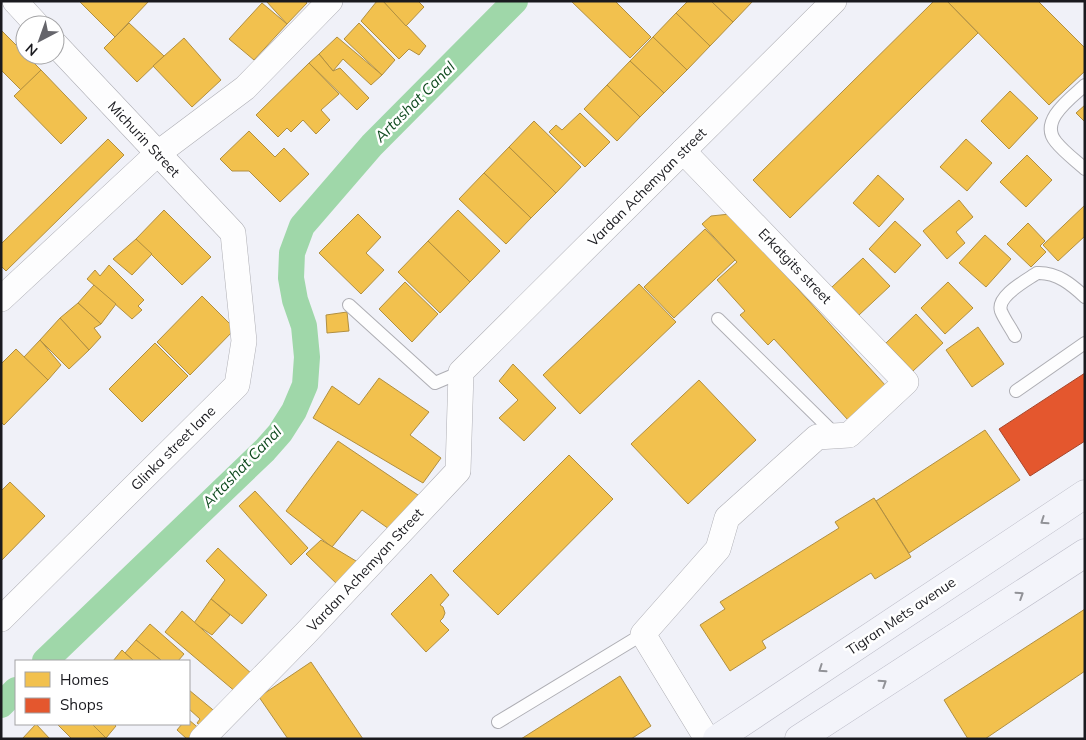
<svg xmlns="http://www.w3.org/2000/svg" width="1086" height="740" viewBox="0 0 1086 740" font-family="Mulish,sans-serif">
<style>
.homes{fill:#f2c14e;stroke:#b18f40}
.shops{fill:#e4572e;stroke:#a7452a}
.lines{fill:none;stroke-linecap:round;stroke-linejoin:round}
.canal{stroke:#9fd7a9;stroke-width:26}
.lane-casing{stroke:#aeaeb4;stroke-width:14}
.street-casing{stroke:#aeaeb4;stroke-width:26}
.primary-casing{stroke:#bcbcc8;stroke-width:29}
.lane{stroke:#fdfdfe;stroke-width:12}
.street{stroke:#fdfdfe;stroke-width:25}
.primary{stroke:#f3f4fa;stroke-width:28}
.oneway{stroke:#919297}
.labels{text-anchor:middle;stroke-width:5;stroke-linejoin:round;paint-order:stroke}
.street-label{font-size:14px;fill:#1a1a1f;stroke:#fff}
.water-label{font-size:15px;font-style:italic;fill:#0f4a1e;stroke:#fff}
</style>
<rect width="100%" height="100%" fill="#f0f1f8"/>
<!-- homes -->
<g class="homes">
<polygon points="79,1 149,1 115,37"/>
<polygon points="266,1 305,1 307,3 287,24"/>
<polygon points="377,1 383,1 426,46 419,55 409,49 399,59 361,21"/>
<polygon points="383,1 418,1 424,7 406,26"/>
<polygon points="571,1 615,1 651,37 630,58"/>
<polygon points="688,1 711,1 733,22 710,46 676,13"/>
<polygon points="711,1 753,1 733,22"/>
<polygon points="934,1 947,1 978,33 790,218 753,180"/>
<polygon points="947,1 1038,1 1085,48 1085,71 1049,105"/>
<polygon points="262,3 287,24 254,60 229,39"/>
<polygon points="676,13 710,46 687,70 653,37"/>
<polygon points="129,23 164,56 137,82 104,48"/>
<polygon points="359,23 395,60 382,75 344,39"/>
<polygon points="1,30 41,70 21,90 1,70"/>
<polygon points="337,37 382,75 371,85 343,59 333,71 319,54"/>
<polygon points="653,37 687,70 664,93 630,61"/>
<polygon points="184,38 221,80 192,107 153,66"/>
<polygon points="319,54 333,71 340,68 369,98 357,110 309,63"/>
<polygon points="630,61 664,93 640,117 607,85"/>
<polygon points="309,63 339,94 321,110 330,120 316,134 303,120 291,132 287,128 278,137 256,115"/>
<polygon points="41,70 87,118 61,144 14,96"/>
<polygon points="607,85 640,117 617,141 584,109"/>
<polygon points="1010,91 1038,118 1009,149 981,121"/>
<polygon points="1085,105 1085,122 1076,113"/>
<polygon points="580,113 610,142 585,167 549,132 556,125 562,130"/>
<polygon points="534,121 581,167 556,193 509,147"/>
<polygon points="249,131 275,157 284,148 309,174 280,202 249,171 232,171 220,159"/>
<polygon points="108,139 124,155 6,271 1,266 1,244"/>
<polygon points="966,139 992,163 967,191 940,167"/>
<polygon points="509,147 556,193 531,218 484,173"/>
<polygon points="1027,155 1052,180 1026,207 1000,182"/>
<polygon points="484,173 531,218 506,244 459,199"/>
<polygon points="878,175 904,199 879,227 853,203"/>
<polygon points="959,200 973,217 956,232 965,243 947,259 923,231"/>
<polygon points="1085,205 1085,236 1058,261 1043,245"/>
<polygon points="164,210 211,257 182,285 136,239"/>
<polygon points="458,210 500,251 470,282 428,241"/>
<polygon points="358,214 381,237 366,253 384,270 361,294 319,253"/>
<polygon points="730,214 886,386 848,420 774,339 768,345 740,315 745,311 717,280 737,262 702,224 711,216"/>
<polygon points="895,221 921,245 895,273 869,249"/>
<polygon points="1028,223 1045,241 1040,246 1046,252 1031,267 1007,244"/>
<polygon points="705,229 735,260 674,318 644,287"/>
<polygon points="985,235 1011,259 986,287 959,263"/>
<polygon points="136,239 152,254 132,275 113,259"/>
<polygon points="428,241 470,282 440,313 398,272"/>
<polygon points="863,258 890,286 859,315 832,287"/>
<polygon points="109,265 144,300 138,306 142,310 132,319 87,279 95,270 100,276"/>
<polygon points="405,282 438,314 412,342 379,309"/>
<polygon points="948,282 973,308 945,334 921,308"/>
<polygon points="639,284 676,322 580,414 543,375"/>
<polygon points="94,285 116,304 101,324 78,303"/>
<polygon points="202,296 235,329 190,375 157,342"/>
<polygon points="78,303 101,324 94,328 101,337 89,350 60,318"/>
<polygon points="347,312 349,331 327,333 326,315"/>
<polygon points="916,314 943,343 913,371 886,343"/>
<polygon points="60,318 89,350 69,369 40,340"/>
<polygon points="978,327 1004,364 972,387 946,350"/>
<polygon points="40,340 61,365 48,380 24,357"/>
<polygon points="155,343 188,376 142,422 109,389"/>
<polygon points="16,349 48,380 4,425 1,422 1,364"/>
<polygon points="513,364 556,408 524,441 499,418 518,400 499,381"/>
<polygon points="379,378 429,412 410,435 441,458 423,483 313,418 332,386 359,405"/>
<polygon points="699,380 756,440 688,504 631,444"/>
<polygon points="985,430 1020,480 909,553 876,501"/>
<polygon points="338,441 418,495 392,531 362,510 332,547 286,511"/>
<polygon points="569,455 613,499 498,615 453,571"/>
<polygon points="10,482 45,516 1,561 1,491"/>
<polygon points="255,491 308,548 291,565 239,506"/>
<polygon points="874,498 911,557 875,579 871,573 762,641 766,648 730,671 700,625 725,609 720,602 839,528 835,522"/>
<polygon points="321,540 361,564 340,587 306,554"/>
<polygon points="218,548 267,595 242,624 211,599 225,580 206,561"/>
<polygon points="431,574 449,595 440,605 443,607 445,613 443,618 440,621 449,630 426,652 391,614"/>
<polygon points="211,599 230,615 212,635 194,623"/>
<polygon points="1085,609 1085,671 985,739 968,739 944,700"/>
<polygon points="182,611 253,675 237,693 165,632"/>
<polygon points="150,624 184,654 178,661 162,661 136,640"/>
<polygon points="136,640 162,661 134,661 125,653"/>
<polygon points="122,650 125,653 134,661 113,661"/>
<polygon points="311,662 363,739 288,739 259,697"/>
<polygon points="620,676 651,726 631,739 521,739"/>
<polygon points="189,690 218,714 206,730 197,723 200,719 189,709"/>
<polygon points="189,720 201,730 194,739 187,739 177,730 182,724 189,724"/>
<polygon points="36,724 50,739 22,739"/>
<polygon points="57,724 92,724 106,738 72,739"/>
<polygon points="92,724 114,724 116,726 106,738"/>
</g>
<!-- shops -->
<polygon class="shops" points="1085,373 1085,441 1030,476 999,429"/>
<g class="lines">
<!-- canal -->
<g class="canal">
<polyline points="45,661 265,450 280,433 294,411 305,385 307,357 304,326 295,300 291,278 292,253 302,226 372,145 515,1"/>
<polyline points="1,705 16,690"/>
</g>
<defs>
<g id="lane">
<path d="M 1085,85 C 1071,98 1038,121 1056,142 C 1064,152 1075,160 1085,169"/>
<polyline points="349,305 435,383 461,372"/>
<polyline points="718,319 836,435"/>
<path d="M 1015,336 C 1011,328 1004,319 1001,311 C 996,296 1027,280 1037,273 C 1057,272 1072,285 1085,297"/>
<polyline points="1016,391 1085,343"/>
<polyline points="498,722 643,634"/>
</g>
<g id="street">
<polyline points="15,1 37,25"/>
<polyline points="683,151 906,382 849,435 817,437 727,518 718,549 643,634 707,739"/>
<polyline points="1,299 157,154 245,88 330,1"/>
<polyline points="1,619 237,385 244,341 233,233 55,44"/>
<polyline points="202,739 305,634 458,471 461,372 834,1"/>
</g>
<g id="primary">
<polyline points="717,739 1085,494"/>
<polyline points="799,739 1085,553"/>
</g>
</defs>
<!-- lane casing -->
<use href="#lane" class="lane-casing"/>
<!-- street casing -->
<use href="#street" class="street-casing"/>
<!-- primary casing -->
<use href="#primary" class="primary-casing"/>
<!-- lane -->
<use href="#lane" class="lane"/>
<!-- street -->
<use href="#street" class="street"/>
<!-- primary -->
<use href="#primary" class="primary"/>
</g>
<!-- one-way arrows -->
<defs><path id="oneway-chevron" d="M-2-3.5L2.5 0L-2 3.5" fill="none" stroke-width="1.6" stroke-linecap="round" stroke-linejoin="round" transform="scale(1.25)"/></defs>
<g class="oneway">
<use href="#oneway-chevron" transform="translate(1044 521) rotate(146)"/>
<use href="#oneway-chevron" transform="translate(1020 595) rotate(-33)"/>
<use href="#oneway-chevron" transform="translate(822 669) rotate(146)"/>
<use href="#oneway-chevron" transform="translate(883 683) rotate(-33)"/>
</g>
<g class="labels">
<!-- street labels -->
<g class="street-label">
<text transform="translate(144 139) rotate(47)" y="5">Michurin Street</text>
<text transform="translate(647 187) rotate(-45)" y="5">Vardan Achemyan street</text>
<text transform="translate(795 266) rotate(46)" y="5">Erkatgits street</text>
<text transform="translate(173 448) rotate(-45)" y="5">Glinka street lane</text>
<text transform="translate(365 570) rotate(-47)" y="5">Vardan Achemyan Street</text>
<text transform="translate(901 616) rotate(-34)" y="5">Tigran Mets avenue</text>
</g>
<!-- water labels -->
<g class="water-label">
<text transform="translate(415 102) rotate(-45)" y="5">Artashat Canal</text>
<text transform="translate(242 467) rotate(-46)" y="5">Artashat Canal</text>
</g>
</g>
<!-- border -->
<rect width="1086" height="740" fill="none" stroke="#1a1a1f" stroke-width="5"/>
<!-- legend -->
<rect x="15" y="660" width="175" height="65" fill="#ffffff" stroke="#a3a3a5"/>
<rect x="25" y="672" width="25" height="15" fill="#f2c14e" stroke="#a3a3a5"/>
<text x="60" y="685" font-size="15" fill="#1a1a1f">Homes</text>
<rect x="25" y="698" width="25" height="15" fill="#e4572e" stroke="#a3a3a5"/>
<text x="60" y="710" font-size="15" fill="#1a1a1f">Shops</text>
<!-- north arrow -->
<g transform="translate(40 40) rotate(221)"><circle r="24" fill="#ffffff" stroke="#a3a3a5"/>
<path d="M0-4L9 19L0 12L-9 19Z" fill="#65656b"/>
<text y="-8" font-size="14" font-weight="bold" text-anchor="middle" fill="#1a1a1f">N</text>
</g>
</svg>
